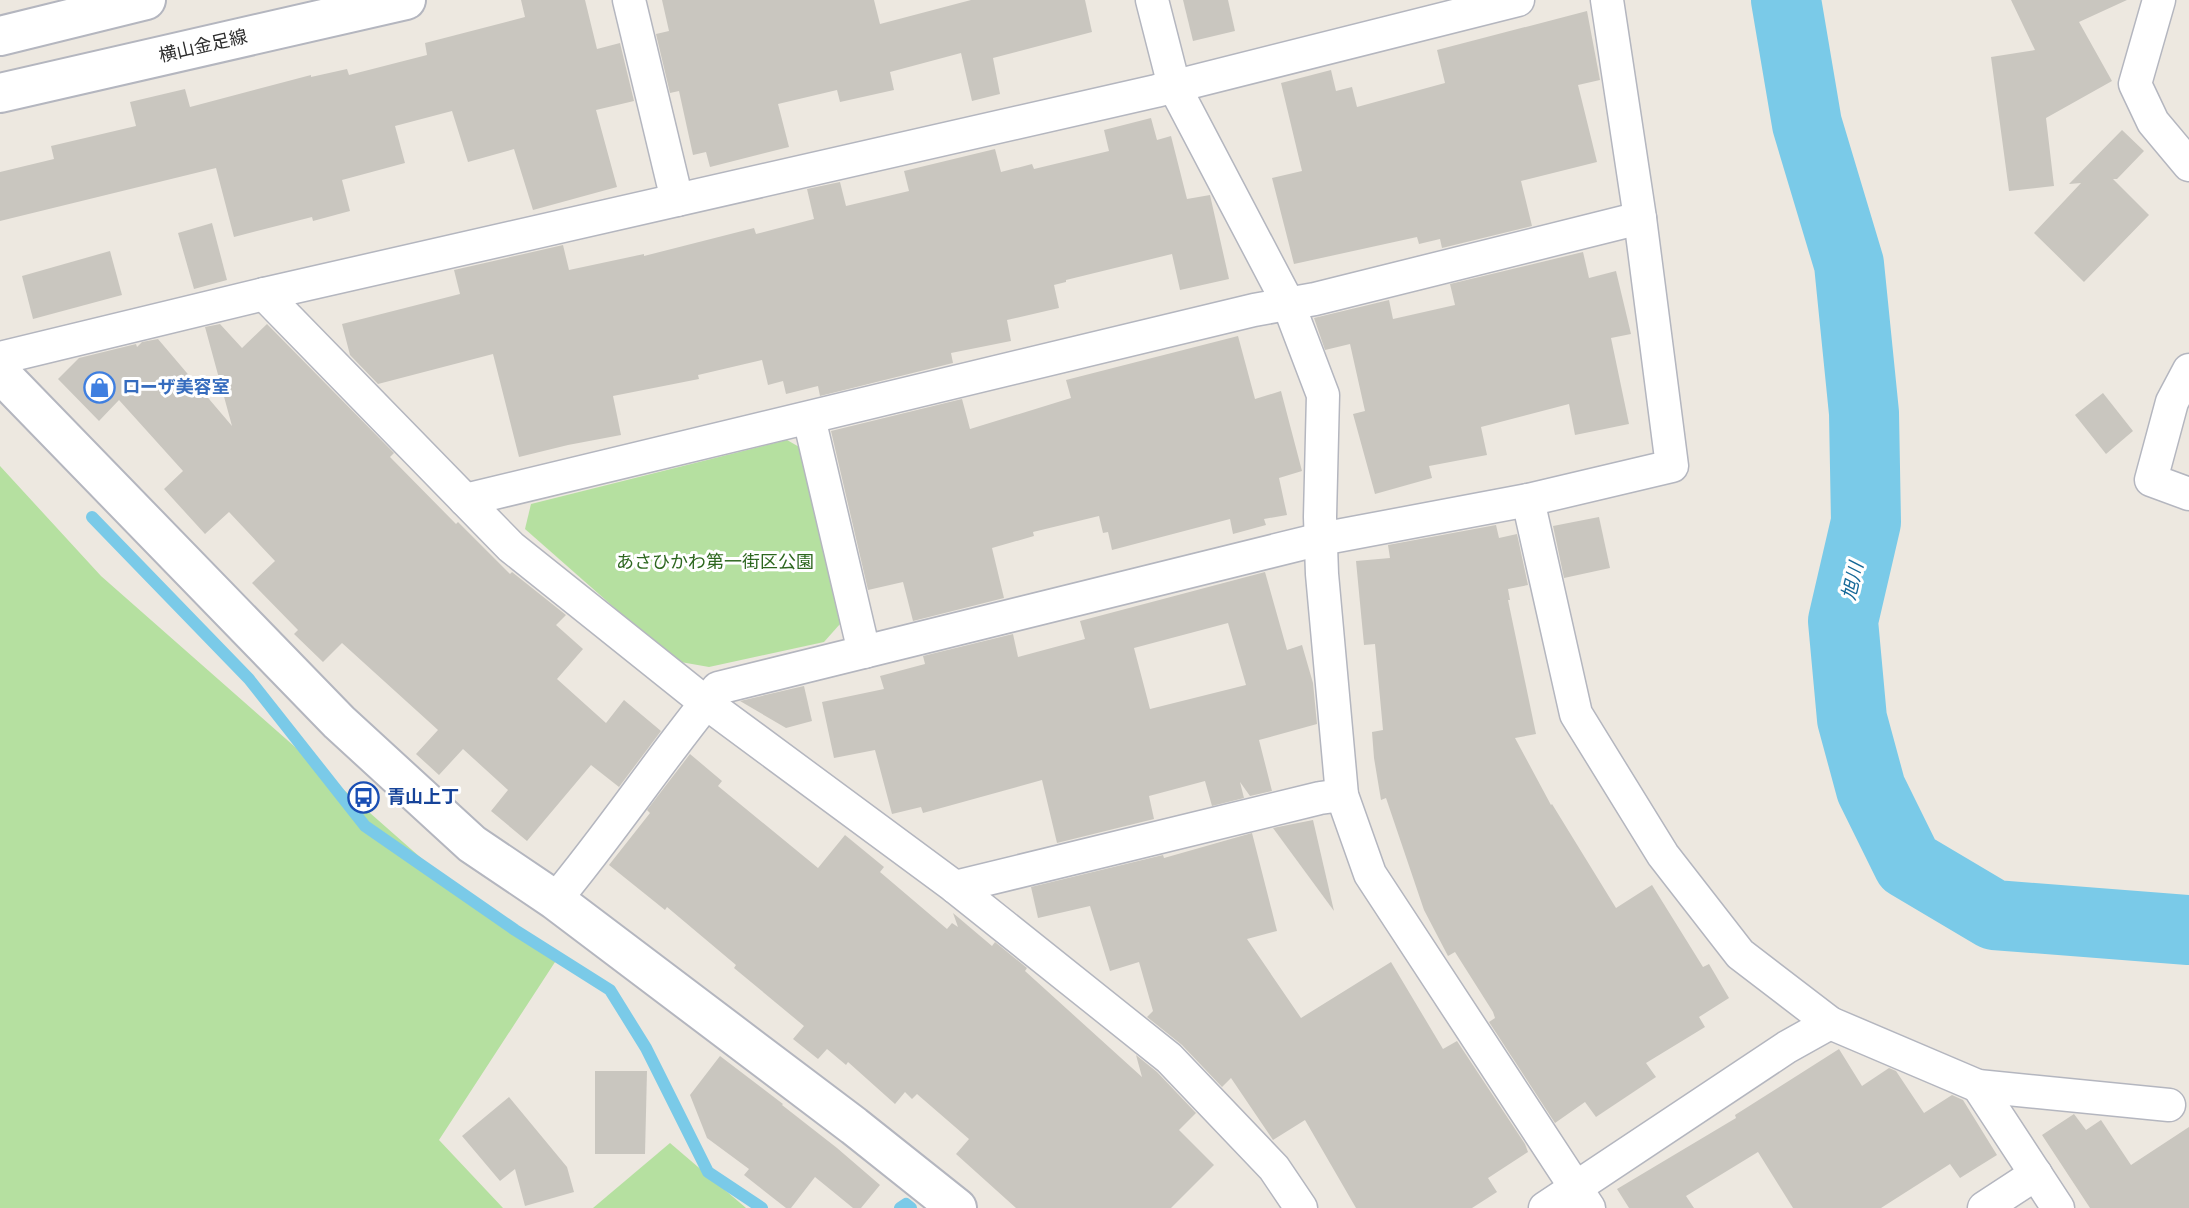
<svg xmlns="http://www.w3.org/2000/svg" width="2189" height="1208" viewBox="0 0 2189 1208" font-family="Rubik,'Noto Sans JP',sans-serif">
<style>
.green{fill:#b5e0a0}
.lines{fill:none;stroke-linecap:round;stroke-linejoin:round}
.stream{stroke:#7acae8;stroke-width:12}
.river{stroke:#7acae8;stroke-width:70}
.building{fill:#c9c6bf;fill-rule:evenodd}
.minor-casing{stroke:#b4b6bf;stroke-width:35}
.tertiary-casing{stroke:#b4b6bf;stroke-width:42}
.minor{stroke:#fff;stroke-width:32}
.tertiary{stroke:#fff;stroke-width:38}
.labels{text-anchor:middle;stroke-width:6;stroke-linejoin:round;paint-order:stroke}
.street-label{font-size:18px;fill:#2d2d2d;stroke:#fff}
.shop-label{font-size:18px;font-weight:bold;fill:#366cbe;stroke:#fff;text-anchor:start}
.park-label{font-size:18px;fill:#2d671f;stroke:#fff}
.transit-label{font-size:18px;font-weight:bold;fill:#164399;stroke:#fff;text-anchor:start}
.water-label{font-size:19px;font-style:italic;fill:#166998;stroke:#fff}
</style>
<rect width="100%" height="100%" fill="#ede8e0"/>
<!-- green -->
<g class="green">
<polygon points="787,440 801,448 840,624 824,642 709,667 675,661 525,529 531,504"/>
<polygon points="0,466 101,576 437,872 557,959 439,1140 503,1208 0,1208"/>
<polygon points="670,1143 746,1208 593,1208"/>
</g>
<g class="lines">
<!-- stream -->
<g class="stream">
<polyline points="92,517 249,679 365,826 515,930 610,990 646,1048 708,1172 762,1208"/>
<polyline points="900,1208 906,1204 911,1208"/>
</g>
<!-- river -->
<polyline class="river" points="1786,0 1807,124 1849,264 1864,413 1866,522 1843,621 1852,719 1871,789 1908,864 1994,915 2189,930"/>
</g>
<!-- building -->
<g class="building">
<polygon points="521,0 585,0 597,49 620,43 634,101 596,110 617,187 533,210 514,149 468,162 452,111 395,126 405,163 342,180 350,211 313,221 312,217 234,237 216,168 0,221 0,172 54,159 51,146 136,126 130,102 185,89 190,107 311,75 311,77 347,69 349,75 427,55 425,43 525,17"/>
<polygon points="662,0 874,0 880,24 971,0 1085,0 1092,32 993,58 1000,94 972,101 961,53 890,72 894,90 840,102 837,90 778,104 789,147 710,167 706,152 693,155 679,91 670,93 656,34 669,31"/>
<polygon points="1183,0 1228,0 1235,31 1193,41"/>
<polygon points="2011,0 2127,0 2079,22 2112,81 2046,118 2054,186 2009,191 1991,57 2035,50"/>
<polygon points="1587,11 1600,80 1578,85 1597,162 1521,181 1532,226 1442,248 1440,239 1419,244 1417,237 1294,264 1272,178 1302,171 1281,83 1331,70 1336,91 1352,87 1357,107 1445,83 1437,50"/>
<polygon points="1151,118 1157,140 1171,136 1187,199 1210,195 1229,279 1180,290 1172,254 1066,280 1066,282 1054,285 1059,308 1007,320 1011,341 951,353 953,363 820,396 818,386 786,394 783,381 768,385 762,360 698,375 699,379 613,396 621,435 568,445 519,457 493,354 378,384 350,355 342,324 460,294 454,270 563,245 569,270 644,254 644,256 754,228 756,234 814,219 807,189 840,182 846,206 909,191 904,171 995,149 1001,172 1032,164 1034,169 1109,151 1104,130"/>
<polygon points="2122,130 2144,151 2117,179 2113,179 2149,215 2084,282 2034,233 2081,183 2069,184"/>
<polygon points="212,223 227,280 194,289 178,233"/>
<polygon points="110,251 122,295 33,319 22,276"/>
<polygon points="1583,252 1589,278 1616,271 1631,334 1611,338 1629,424 1575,435 1569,404 1481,427 1487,455 1429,466 1432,478 1375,494 1353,414 1365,411 1350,344 1325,350 1314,318 1389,300 1393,319 1455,305 1450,284"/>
<polygon points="220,324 242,348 267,324 394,453 390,457 456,524 458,522 510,574 512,572 566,615 556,625 583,649 557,679 606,723 624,700 661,731 619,787 591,765 527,841 491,811 508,790 463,749 439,775 416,754 438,730 342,643 323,662 294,634 298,630 252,583 275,561 229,512 205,534 164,489 183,471 119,400 99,421 58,379 79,358 136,344 137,347 142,342 158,339 232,426 205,327"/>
<polygon points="1238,336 1255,399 1281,391 1302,471 1279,478 1287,515 1264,519 1266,525 1233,534 1230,519 1112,550 1108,532 1103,533 1099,516 1033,532 1034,536 992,548 1004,598 913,621 903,582 868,590 831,431 962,399 970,429 1071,398 1066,380"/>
<polygon points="2103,393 2133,431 2106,454 2075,415"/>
<polygon points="1599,517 1610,568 1564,578 1553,526"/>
<polygon points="1496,525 1499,538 1517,534 1528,585 1508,589 1510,600 1508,600 1536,734 1515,738 1551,805 1552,804 1616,908 1652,885 1703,967 1709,964 1729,998 1699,1017 1705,1027 1646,1063 1656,1077 1596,1117 1585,1102 1555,1123 1489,1022 1495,1018 1493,1012 1455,952 1448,956 1424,910 1386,798 1381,800 1374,758 1372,732 1383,730 1375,644 1364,645 1356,561 1390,558 1388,545"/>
<path d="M 1265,572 L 1287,650 L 1302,645 L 1313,683 L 1317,724 L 1259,740 L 1272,791 L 1250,796 L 1240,782 L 1244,798 L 1212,806 L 1205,781 L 1149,796 L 1154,819 L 1057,843 L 1042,780 L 923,813 L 921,807 L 892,814 L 875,750 L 834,758 L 822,702 L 884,689 L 880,676 L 925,664 L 923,656 L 1013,634 L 1018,657 L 1085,639 L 1080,621 ZM 1228,623 L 1246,685 L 1150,709 L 1134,648 Z"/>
<polygon points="804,686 812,721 786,728 740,701"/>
<polygon points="690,754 722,781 718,786 818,868 845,835 884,867 880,872 947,929 952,923 958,927 953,913 992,946 995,942 1027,968 1025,971 1142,1077 1136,1055 1157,1072 1196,1113 1179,1130 1214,1165 1171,1208 1016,1208 956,1154 969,1139 917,1094 912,1099 905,1092 895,1104 848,1062 846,1065 827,1049 818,1059 793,1039 804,1026 734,968 736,965 667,907 665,910 609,865 650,813 647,810"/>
<polygon points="1313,820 1334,911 1273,828"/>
<polygon points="1252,833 1277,931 1247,939 1301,1018 1391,962 1443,1049 1457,1041 1525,1144 1528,1152 1488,1178 1497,1192 1472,1208 1356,1208 1305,1120 1273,1140 1231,1078 1222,1087 1182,1045 1147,1017 1153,1011 1139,962 1110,971 1090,906 1038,918 1031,887 1163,855 1164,858"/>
<polygon points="1839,1049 1862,1086 1889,1068 1896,1071 1924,1113 1952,1095 1963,1100 1997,1155 1960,1178 1950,1164 1881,1208 1793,1208 1758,1152 1686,1196 1694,1208 1629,1208 1617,1189 1736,1118 1735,1115"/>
<polygon points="720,1056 783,1104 782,1105 837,1148 880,1185 861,1208 853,1208 815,1177 791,1208 786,1208 744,1175 749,1169 707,1138 690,1095"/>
<polygon points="595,1071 647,1071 645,1154 595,1154"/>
<polygon points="509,1097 567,1167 574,1192 525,1206 515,1169 500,1181 462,1136"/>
<polygon points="2074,1114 2086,1130 2101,1120 2131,1165 2189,1127 2189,1208 2090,1208 2042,1135"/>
</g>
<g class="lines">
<defs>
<g id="minor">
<polyline points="629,0 677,200"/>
<polyline points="1152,0 1174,86 1288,303 1323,395 1320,517 1322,574 1342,795 1370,874 1589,1208"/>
<polyline points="2159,0 2135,84 2153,122 2189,165"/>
<polyline points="264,294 511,547 706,703 955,887 1169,1058 1274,1168 1301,1208"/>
<polyline points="0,358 264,294 1156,91 1518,0"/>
<polyline points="2189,370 2172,402 2151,480 2189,494"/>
<polyline points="809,418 864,652"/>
<polyline points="465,500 1254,310 1315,299 1640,218"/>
<polyline points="1528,500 1576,714 1663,855 1740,954 1830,1023 1978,1086 2169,1105"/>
<polyline points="955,887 1320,798 1342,795"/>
<path d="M 555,900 C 612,832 661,757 718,688 L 1321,539 L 1528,500 L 1672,466 L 1640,218 L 1607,0"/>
<polyline points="1978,1086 2058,1208"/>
<polyline points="1545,1208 1787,1047 1830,1023"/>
<polyline points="1984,1208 2036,1174"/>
</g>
<g id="tertiary">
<polyline points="0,36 146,0"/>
<polyline points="0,93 406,0"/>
<polyline points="0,373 339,722 472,844 555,900 854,1126 957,1208"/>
</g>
</defs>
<!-- minor casing -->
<use href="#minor" class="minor-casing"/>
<!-- tertiary casing -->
<use href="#tertiary" class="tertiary-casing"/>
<!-- minor -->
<use href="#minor" class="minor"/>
<!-- tertiary -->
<use href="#tertiary" class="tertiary"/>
</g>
<!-- icons -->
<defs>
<symbol id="shop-ring" viewBox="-11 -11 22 22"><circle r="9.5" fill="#fff" stroke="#3f7fe0" stroke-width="1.5"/><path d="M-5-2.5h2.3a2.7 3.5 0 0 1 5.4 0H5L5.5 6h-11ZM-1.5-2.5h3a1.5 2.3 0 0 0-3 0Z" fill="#3f7fe0"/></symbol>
<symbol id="bus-ring" viewBox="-11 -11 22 22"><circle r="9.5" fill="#fff" stroke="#1a4fb4" stroke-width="1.5"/><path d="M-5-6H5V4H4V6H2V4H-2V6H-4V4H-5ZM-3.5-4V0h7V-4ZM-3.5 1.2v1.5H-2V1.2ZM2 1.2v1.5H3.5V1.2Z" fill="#1a4fb4"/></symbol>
</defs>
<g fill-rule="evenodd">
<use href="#shop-ring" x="82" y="370" width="35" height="35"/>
<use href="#bus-ring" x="346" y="780" width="35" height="35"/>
</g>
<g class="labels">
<!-- street labels -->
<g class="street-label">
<text transform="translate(203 46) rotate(-13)" y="6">横山金足線</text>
</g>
<!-- shop labels -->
<g class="shop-label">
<text x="122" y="393">ローザ美容室</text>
</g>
<!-- park labels -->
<g class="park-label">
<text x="715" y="568">あさひかわ第一街区公園</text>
</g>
<!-- transit labels -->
<g class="transit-label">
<text x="387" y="803">青山上丁</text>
</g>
<!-- water labels -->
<g class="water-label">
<text transform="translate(1852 581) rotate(-77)" y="7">旭川</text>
</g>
</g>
</svg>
